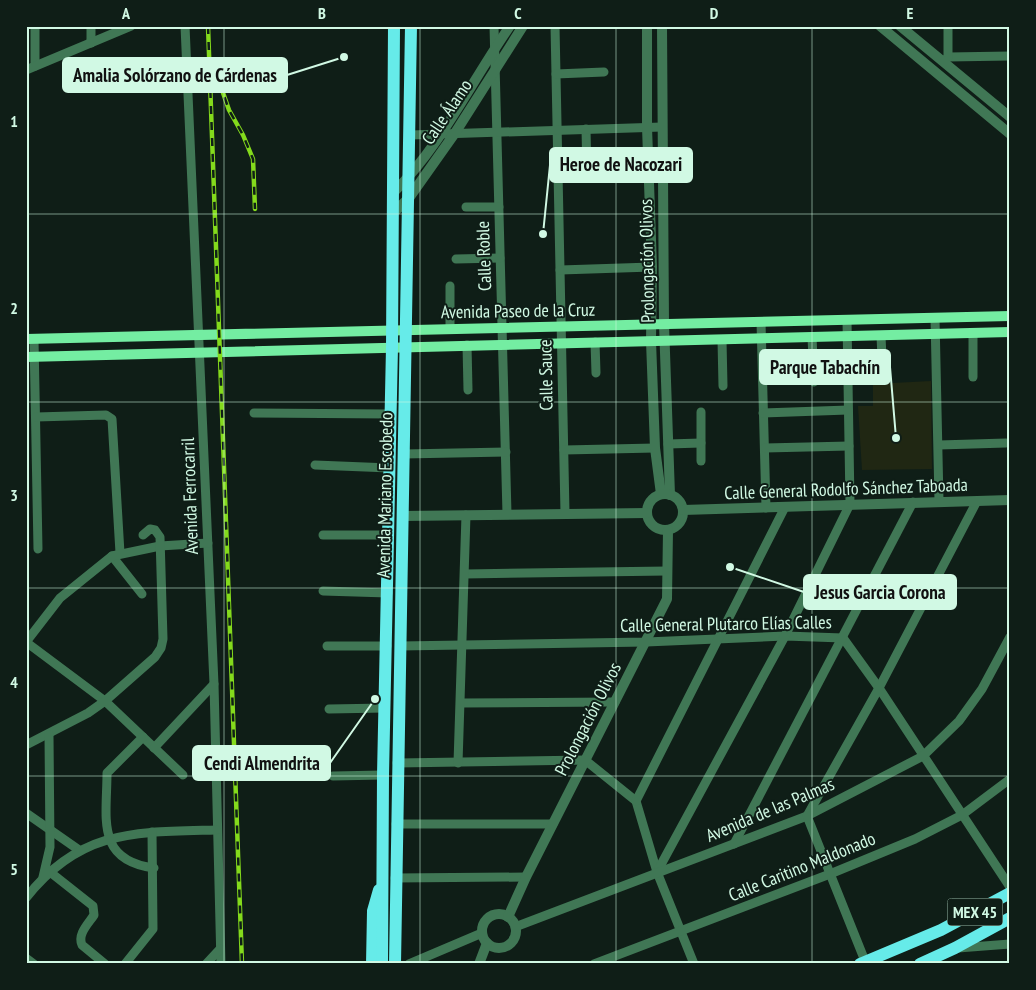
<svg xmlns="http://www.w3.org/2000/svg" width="1036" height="990" viewBox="0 0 1036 990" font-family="'PT Sans Narrow',sans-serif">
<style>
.green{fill:#202713}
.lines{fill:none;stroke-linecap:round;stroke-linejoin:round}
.minor{stroke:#407755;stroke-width:9}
.tertiary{stroke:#407755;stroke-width:10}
.secondary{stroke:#74eda2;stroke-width:10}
.primary{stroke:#66ebe9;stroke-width:12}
.rail-casing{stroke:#84da1c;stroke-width:4.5}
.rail{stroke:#0f1e17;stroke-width:2.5;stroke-dasharray:8;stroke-linecap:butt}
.grid{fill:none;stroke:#d1f9e4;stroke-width:1;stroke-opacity:0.55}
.labels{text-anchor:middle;stroke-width:4;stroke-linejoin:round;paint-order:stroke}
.shield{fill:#0f1e17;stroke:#97b7a6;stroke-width:1}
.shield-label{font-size:16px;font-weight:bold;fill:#d1f9e4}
.street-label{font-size:18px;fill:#d1f9e4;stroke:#0f1e17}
.leader{fill:none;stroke:#d1f9e4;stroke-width:2}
.callout-dot{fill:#d1f9e4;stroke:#0f1e17;stroke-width:2}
.callout{fill:#d1f9e4;stroke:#d1f9e4;stroke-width:2}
.callout-label{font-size:19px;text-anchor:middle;font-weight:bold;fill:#111}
.neatline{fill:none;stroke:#d1f9e4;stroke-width:2}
.grid-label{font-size:16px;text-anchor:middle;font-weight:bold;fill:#d1f9e4}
</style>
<rect width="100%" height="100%" fill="#0f1e17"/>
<!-- green -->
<polygon class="green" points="931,381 932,469 862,470 858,406 873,406 873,384"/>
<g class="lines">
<!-- minor -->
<g class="minor">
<polyline points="185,26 214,684 221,964"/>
<polyline points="494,26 507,514"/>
<polyline points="555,26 565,513"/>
<polyline points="91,43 91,26"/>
<polyline points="948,57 1010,56"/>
<polyline points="945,60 948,57 948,26"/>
<polyline points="35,66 35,26"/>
<polyline points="26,70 131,26"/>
<polyline points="556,74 604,72"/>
<polyline points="586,129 587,175"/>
<polyline points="411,135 662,127"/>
<polyline points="466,207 499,207"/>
<polyline points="456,259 500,258"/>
<polyline points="560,270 652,267"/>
<polyline points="450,286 450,329"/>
<polyline points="935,318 939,501"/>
<polyline points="761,322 766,508"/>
<polyline points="973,333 973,377"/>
<polyline points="881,336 883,380"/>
<polyline points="812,337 814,382"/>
<polyline points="34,339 38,549"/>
<polyline points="722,340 723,386"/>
<polyline points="595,342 596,373"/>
<polyline points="467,345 468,390"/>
<polyline points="701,412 701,461"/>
<polyline points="254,413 390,414"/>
<polyline points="763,413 848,410"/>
<polyline points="36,417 106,415 112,419 120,553"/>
<polyline points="668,444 701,443"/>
<polyline points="939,445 1006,443"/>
<polyline points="765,448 849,446"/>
<polyline points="564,450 655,448"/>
<polyline points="404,454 506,452"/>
<polyline points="315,465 390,468"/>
<polyline points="323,535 389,535"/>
<polyline points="112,556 142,594"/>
<polyline points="465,574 667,571"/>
<polyline points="323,591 388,593"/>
<polyline points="26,642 60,598 112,556 160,546 208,543"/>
<polyline points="26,642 105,701 183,775"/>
<polyline points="327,646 387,646"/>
<polyline points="400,646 646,642 785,636 843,638 879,688 1010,887"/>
<polyline points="461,703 615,702"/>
<polyline points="329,709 385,708"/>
<path d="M 143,737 L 107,773 C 107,818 95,860 154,868"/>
<polyline points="26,745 88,713 105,701 155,657 161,648 163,639 160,537 155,530 150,529 143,535"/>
<polyline points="154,748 214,684"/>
<polyline points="397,763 585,760 636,801 657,872 694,964"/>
<polyline points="458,763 466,515"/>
<polyline points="333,776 383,775"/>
<polyline points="636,801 785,507"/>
<polyline points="26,813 79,850"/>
<polyline points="396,824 553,824"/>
<polyline points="734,844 913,502"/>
<path d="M 50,872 L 93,906 L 94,915 C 89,923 77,934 82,945 L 105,964"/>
<polyline points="657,872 785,636 850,504 847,320"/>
<polyline points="43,877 50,847 49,735"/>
<polyline points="395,878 526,877"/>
<path d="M 26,898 C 80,829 136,832 216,830"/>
<polyline points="515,927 807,816 923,756 959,721 982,689 1010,637"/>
<polyline points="958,948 1010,944"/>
<polyline points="26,958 34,964"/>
<polyline points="865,961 807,816 879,688 977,501"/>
<polyline points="125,964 153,929 152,832"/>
<polyline points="206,964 220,949"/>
<polyline points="409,964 482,933"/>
<polyline points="594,964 830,874 915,839 962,815 1010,779"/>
</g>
<!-- tertiary -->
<g class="tertiary">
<polyline points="647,26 647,127 652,267 651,341 655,448 661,494"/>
<polyline points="662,26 664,324 670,495"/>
<polyline points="880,26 1010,134"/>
<polyline points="900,26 1010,117"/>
<path d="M 393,193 C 441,146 471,82 510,26"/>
<polyline points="393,213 409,198 455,133 523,26"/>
<circle cx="665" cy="512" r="18"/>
<polyline points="683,510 1010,500"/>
<polyline points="403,516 647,513"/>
<circle cx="499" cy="931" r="17"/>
<polyline points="508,917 526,877 667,599 668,530"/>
<polyline points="479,964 487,943"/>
</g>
<!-- secondary -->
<g class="secondary">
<polyline points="26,339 1010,316"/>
<polyline points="26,357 1010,332"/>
</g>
<!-- primary -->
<g class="primary">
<polyline points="372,964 373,911 379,890"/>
<polyline points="382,964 383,775 392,347 394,26"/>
<polyline points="395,964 411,26"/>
<polyline points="860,964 941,930 1010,893"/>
<polyline points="920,964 955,948 1010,918"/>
</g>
<defs>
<g id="rail">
<polyline points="208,26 242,964"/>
<polyline points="214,67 229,110 243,135 253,159 255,209"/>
</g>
</defs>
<!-- rail casing -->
<use href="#rail" class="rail-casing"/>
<!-- rail -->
<use href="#rail" class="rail"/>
</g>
<!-- grid -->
<path class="grid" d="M 224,26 L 224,964M 420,26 L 420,964M 616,26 L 616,964M 812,26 L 812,964M 26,214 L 1010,214M 26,402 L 1010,402M 26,588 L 1010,588M 26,776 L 1010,776"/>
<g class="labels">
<!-- shield labels -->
<rect class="shield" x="947.5" y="898.5" width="55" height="27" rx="4"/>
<g class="shield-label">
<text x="975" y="918">MEX 45</text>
</g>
<!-- street labels -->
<g class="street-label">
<text transform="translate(447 112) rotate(-56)" y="6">Calle Álamo</text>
<text transform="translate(484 256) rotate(-92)" y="6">Calle Roble</text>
<text transform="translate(647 261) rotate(-91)" y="6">Prolongación Olivos</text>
<text transform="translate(518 311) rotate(-1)" y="6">Avenida Paseo de la Cruz</text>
<text transform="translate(546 375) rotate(-91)" y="6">Calle Sauce</text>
<text transform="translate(846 489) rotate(-2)" y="6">Calle General Rodolfo Sánchez Taboada</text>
<text transform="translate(385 495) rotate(-89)" y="6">Avenida Mariano Escobedo</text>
<text transform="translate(190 496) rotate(-92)" y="6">Avenida Ferrocarril</text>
<text transform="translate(726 624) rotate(-1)" y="6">Calle General Plutarco Elías Calles</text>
<text transform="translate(588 719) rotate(-63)" y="6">Prolongación Olivos</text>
<text transform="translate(770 810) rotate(-23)" y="6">Avenida de las Palmas</text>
<text transform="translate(802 867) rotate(-22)" y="6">Calle Caritino Maldonado</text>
</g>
</g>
<!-- callouts -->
<path class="leader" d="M344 57L287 75M543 234L550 165M896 438L890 367M730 567L804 592M375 699L330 763"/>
<g class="callout-dot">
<circle cx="344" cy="57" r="5"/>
<circle cx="543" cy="234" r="5"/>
<circle cx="896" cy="438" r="5"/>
<circle cx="730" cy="567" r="5"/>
<circle cx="375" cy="699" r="5"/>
</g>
<g class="callout">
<rect x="63" y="58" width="224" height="34" rx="5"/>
<rect x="550" y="148" width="142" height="34" rx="5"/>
<rect x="760" y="350" width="130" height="34" rx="5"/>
<rect x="804" y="575" width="152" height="34" rx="5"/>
<rect x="193" y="746" width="137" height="34" rx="5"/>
</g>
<g class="callout-label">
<text x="175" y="82">Amalia Solórzano de Cárdenas</text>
<text x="621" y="171">Heroe de Nacozari</text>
<text x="825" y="374">Parque Tabachín</text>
<text x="880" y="599">Jesus Garcia Corona</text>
<text x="262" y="770">Cendi Almendrita</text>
</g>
<!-- border -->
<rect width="1036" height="990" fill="none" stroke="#0f1e17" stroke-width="55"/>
<rect x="28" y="28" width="980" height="934" class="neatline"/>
<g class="grid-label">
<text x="126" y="19">A</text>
<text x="322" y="19">B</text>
<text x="518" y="19">C</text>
<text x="714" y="19">D</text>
<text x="910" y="19">E</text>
<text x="14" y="127">1</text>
<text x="14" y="314">2</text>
<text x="14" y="501">3</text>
<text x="14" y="688">4</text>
<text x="14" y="875">5</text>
</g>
</svg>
